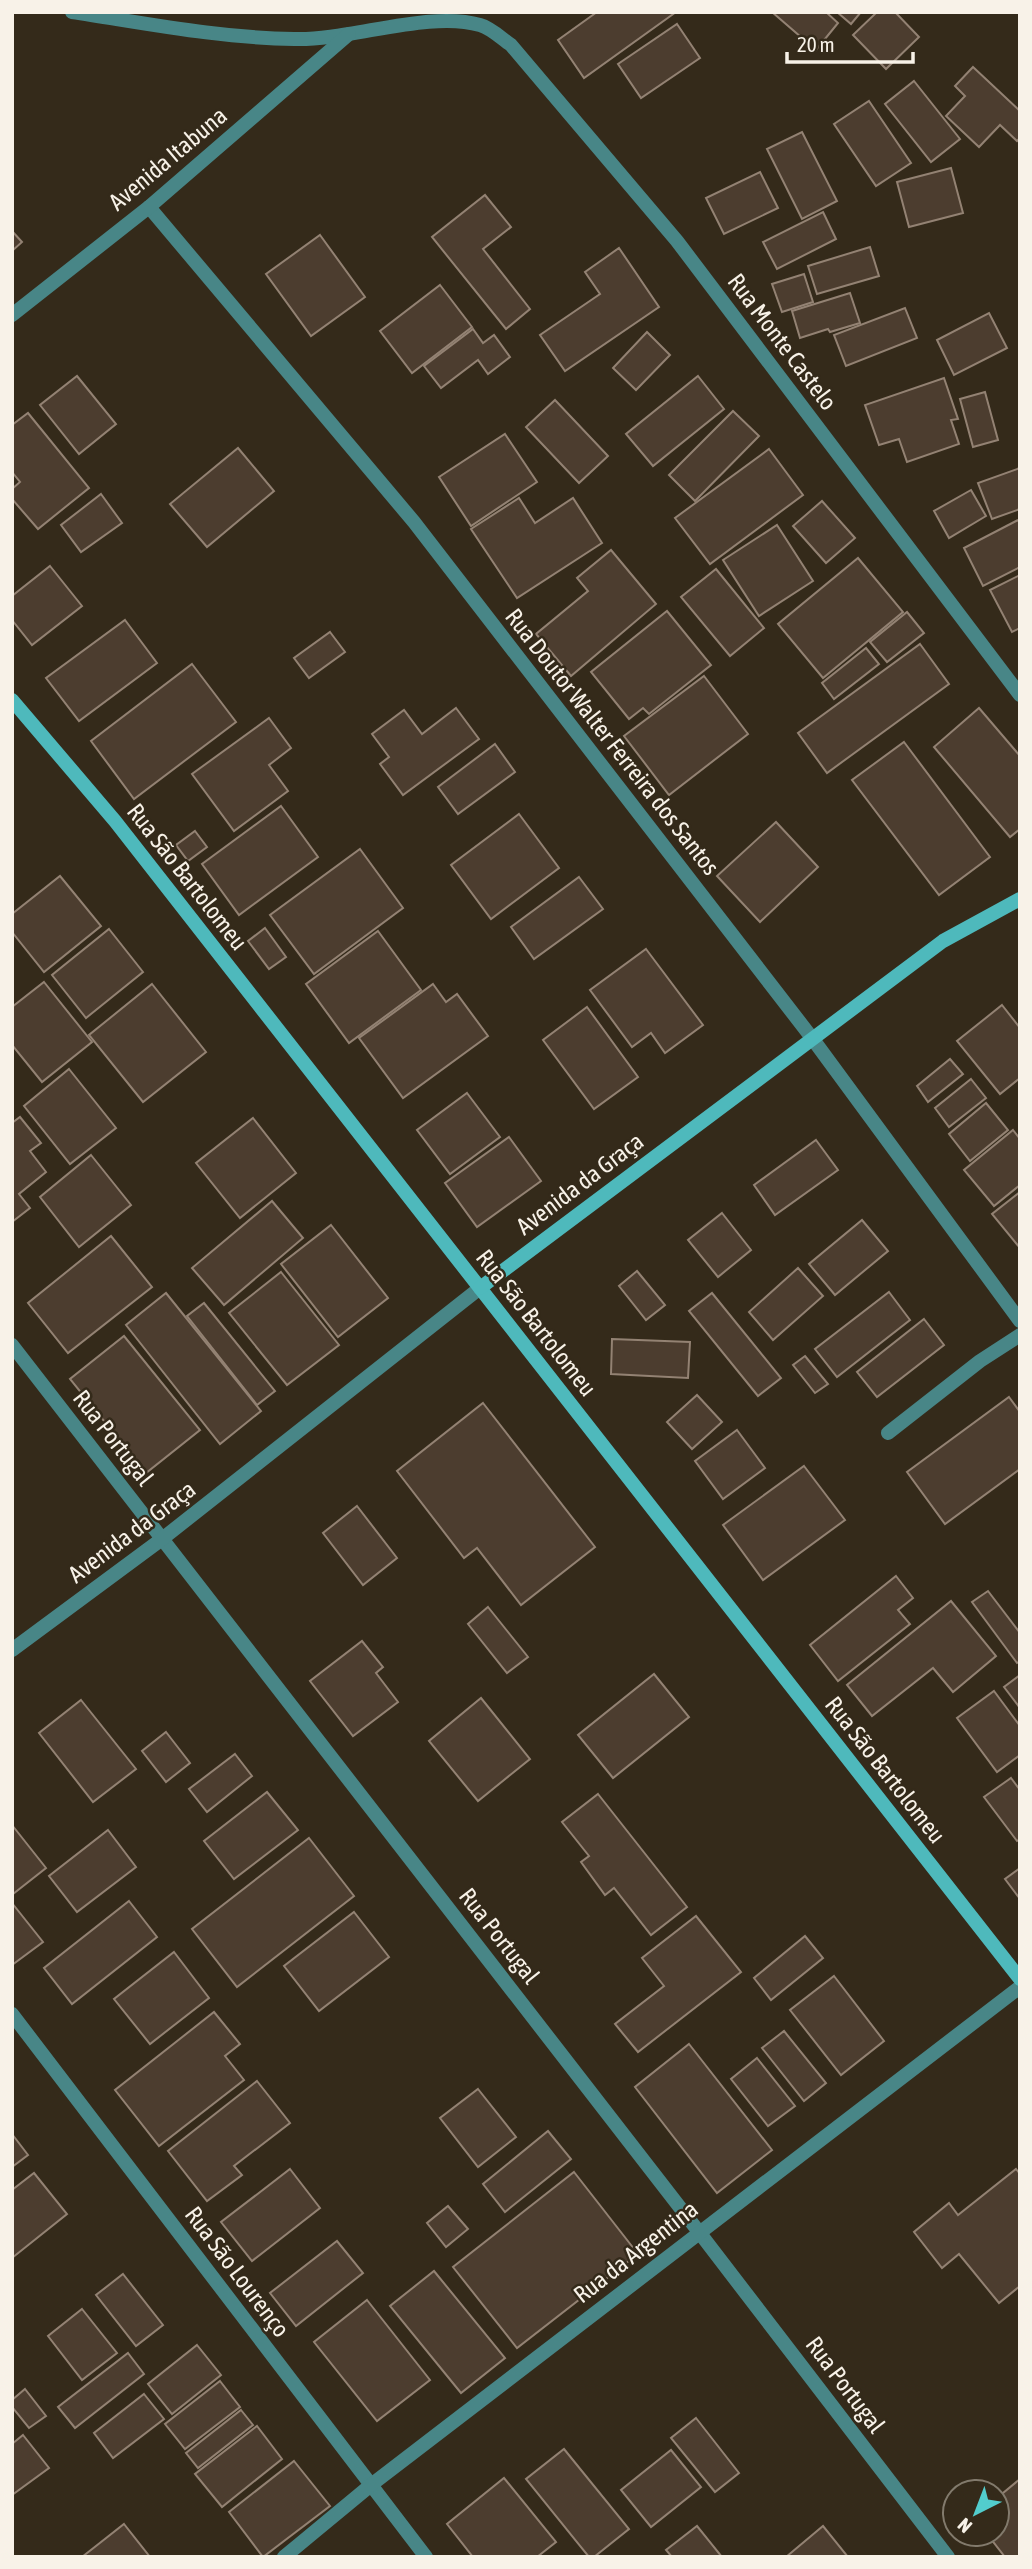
<svg xmlns="http://www.w3.org/2000/svg" width="1032" height="2569" viewBox="0 0 1032 2569" font-family="'Asap Condensed',sans-serif">
<style>
.building{fill:#4c3d2f;stroke:#938273;stroke-width:2}
.lines{fill:none;stroke-linecap:round;stroke-linejoin:round}
.lane{stroke:#488687;stroke-width:14}
.street{stroke:#488687;stroke-width:14}
.secondary{stroke:#4eb9bc;stroke-width:14}
.labels{text-anchor:middle;stroke-width:5;stroke-linejoin:round;paint-order:stroke}
.street-label{font-size:24px;fill:#f8f2e8;stroke:#342a1a}
</style>
<rect width="100%" height="100%" fill="#342a1a"/>
<!-- building -->
<g class="building">
<polygon points="597,12 676,12 584,78 558,40"/>
<polygon points="772,12 826,12 838,23 816,50"/>
<polygon points="837,12 861,12 851,24"/>
<polygon points="877,12 895,12 919,37 886,69 853,35"/>
<polygon points="677,24 700,58 641,98 618,64"/>
<polygon points="973,67 1020,111 1020,138 1017,141 1000,125 979,147 946,116 965,96 955,86"/>
<polygon points="914,81 960,139 931,162 885,104"/>
<polygon points="869,101 911,163 876,186 834,124"/>
<polygon points="802,132 837,201 802,219 767,149"/>
<polygon points="951,168 963,213 909,227 897,182"/>
<polygon points="760,172 778,208 724,234 706,198"/>
<polygon points="485,195 511,227 483,249 530,309 506,329 432,237"/>
<polygon points="823,212 836,239 777,269 763,242"/>
<polygon points="12,231 22,242 12,251"/>
<polygon points="320,235 365,297 311,336 266,274"/>
<polygon points="870,247 879,276 817,294 808,266"/>
<polygon points="619,248 659,307 565,371 540,335 600,294 585,272"/>
<polygon points="804,274 813,302 782,312 772,284"/>
<polygon points="440,285 472,327 412,373 380,331"/>
<polygon points="850,293 860,323 830,332 828,329 800,338 792,311"/>
<polygon points="905,308 917,338 846,366 834,335"/>
<polygon points="989,313 1007,348 954,375 937,340"/>
<polygon points="473,329 483,343 494,335 510,357 488,374 478,360 441,388 424,366"/>
<polygon points="647,332 670,355 636,390 613,368"/>
<polygon points="77,376 116,424 79,454 40,405"/>
<polygon points="698,376 724,409 653,466 626,434"/>
<polygon points="944,378 958,419 951,420 959,444 907,462 899,439 879,445 865,405"/>
<polygon points="985,392 998,440 973,447 960,399"/>
<polygon points="555,400 608,456 579,483 526,427"/>
<polygon points="733,411 759,436 695,501 669,475"/>
<polygon points="28,413 89,488 38,529 12,499 12,489 20,482 12,472 12,425"/>
<polygon points="505,434 537,482 471,526 439,477"/>
<polygon points="238,448 274,491 207,547 170,504"/>
<polygon points="769,449 803,495 710,564 675,518"/>
<polygon points="1020,468 1020,509 992,519 978,483"/>
<polygon points="971,490 986,516 949,538 934,511"/>
<polygon points="101,494 122,523 81,552 61,525"/>
<polygon points="519,498 535,523 573,498 602,543 517,598 471,529"/>
<polygon points="822,501 855,538 826,563 793,526"/>
<polygon points="1018,520 1020,524 1020,567 983,586 964,548"/>
<polygon points="777,525 813,581 759,616 723,560"/>
<polygon points="611,550 656,604 571,676 536,634 588,591 577,578"/>
<polygon points="858,558 903,612 823,678 778,624"/>
<polygon points="50,566 82,606 32,645 12,620 12,596"/>
<polygon points="716,569 764,628 730,656 681,597"/>
<polygon points="1020,575 1020,628 1012,632 990,590"/>
<polygon points="667,611 711,665 649,714 643,708 629,719 591,672"/>
<polygon points="907,612 924,633 887,662 870,642"/>
<polygon points="125,620 157,663 79,721 46,678"/>
<polygon points="330,632 345,652 309,678 294,658"/>
<polygon points="920,644 949,684 827,773 798,733"/>
<polygon points="866,648 879,664 834,699 822,683"/>
<polygon points="192,664 236,722 134,799 91,741"/>
<polygon points="704,676 748,734 669,795 624,736"/>
<polygon points="456,708 479,739 403,795 380,764 389,757 372,734 404,710 422,734"/>
<polygon points="979,708 1020,756 1020,829 1010,837 934,747"/>
<polygon points="269,718 291,748 269,765 288,791 234,831 192,774"/>
<polygon points="904,742 990,857 939,895 852,780"/>
<polygon points="495,744 515,772 458,814 438,787"/>
<polygon points="281,806 318,857 239,915 202,864"/>
<polygon points="519,814 559,868 491,919 451,865"/>
<polygon points="776,822 818,867 760,922 717,876"/>
<polygon points="195,831 207,847 188,861 176,845"/>
<polygon points="360,849 403,908 314,974 270,915"/>
<polygon points="60,876 101,926 44,972 12,932 12,914"/>
<polygon points="579,877 603,909 534,959 511,927"/>
<polygon points="265,928 286,957 269,969 248,941"/>
<polygon points="109,929 143,972 86,1018 52,975"/>
<polygon points="378,931 421,990 349,1043 306,984"/>
<polygon points="646,949 703,1025 665,1053 651,1033 632,1047 590,990"/>
<polygon points="44,982 92,1042 42,1082 12,1045 12,1007"/>
<polygon points="152,984 206,1052 143,1102 89,1035"/>
<polygon points="433,984 446,1002 457,994 488,1036 403,1098 359,1038"/>
<polygon points="1002,1005 1020,1028 1020,1078 1000,1094 957,1041"/>
<polygon points="587,1007 638,1077 594,1109 543,1040"/>
<polygon points="950,1059 963,1074 928,1102 917,1086"/>
<polygon points="69,1069 116,1128 70,1164 24,1106"/>
<polygon points="971,1079 986,1098 949,1127 935,1108"/>
<polygon points="467,1093 500,1137 450,1174 417,1130"/>
<polygon points="986,1103 1008,1130 970,1161 949,1134"/>
<polygon points="20,1117 41,1143 30,1151 46,1172 19,1194 30,1208 12,1222 12,1123"/>
<polygon points="253,1118 296,1173 240,1218 196,1163"/>
<polygon points="1013,1130 1020,1139 1020,1185 994,1206 964,1170"/>
<polygon points="509,1137 541,1181 477,1227 445,1183"/>
<polygon points="816,1140 838,1170 775,1215 754,1185"/>
<polygon points="91,1155 131,1205 79,1247 40,1197"/>
<polygon points="1020,1192 1020,1248 992,1214"/>
<polygon points="272,1201 303,1238 224,1305 192,1268"/>
<polygon points="722,1213 751,1250 718,1277 688,1240"/>
<polygon points="862,1220 888,1251 835,1295 809,1264"/>
<polygon points="331,1225 388,1298 338,1337 281,1264"/>
<polygon points="111,1236 152,1287 68,1353 28,1303"/>
<polygon points="798,1268 823,1296 773,1340 749,1312"/>
<polygon points="637,1271 665,1305 646,1320 619,1286"/>
<polygon points="281,1272 339,1345 287,1385 229,1313"/>
<polygon points="889,1292 910,1320 837,1377 815,1349"/>
<polygon points="166,1293 261,1411 220,1444 126,1325"/>
<polygon points="712,1293 781,1378 758,1396 689,1311"/>
<polygon points="204,1303 275,1391 257,1405 187,1316"/>
<polygon points="924,1319 944,1345 877,1397 857,1372"/>
<polygon points="124,1336 200,1430 146,1473 70,1379"/>
<polygon points="612,1339 690,1342 688,1378 611,1374"/>
<polygon points="805,1356 828,1384 815,1393 793,1365"/>
<polygon points="697,1395 722,1422 692,1449 667,1422"/>
<polygon points="1009,1397 1020,1412 1020,1469 945,1524 907,1472"/>
<polygon points="483,1403 595,1547 521,1605 477,1548 464,1558 397,1471"/>
<polygon points="737,1430 765,1468 723,1499 695,1461"/>
<polygon points="804,1466 845,1520 763,1580 723,1525"/>
<polygon points="357,1506 397,1558 363,1585 323,1533"/>
<polygon points="896,1576 913,1598 898,1610 910,1624 838,1681 810,1645"/>
<polygon points="988,1591 1020,1633 1020,1661 1017,1663 972,1602"/>
<polygon points="951,1601 996,1656 953,1692 933,1668 872,1716 847,1685"/>
<polygon points="488,1607 528,1657 507,1673 468,1624"/>
<polygon points="362,1641 383,1667 376,1673 398,1702 353,1736 310,1681"/>
<polygon points="654,1674 689,1717 613,1778 578,1735"/>
<polygon points="1020,1675 1020,1708 1004,1687"/>
<polygon points="994,1691 1020,1726 1020,1755 997,1772 957,1718"/>
<polygon points="481,1698 530,1759 478,1801 429,1741"/>
<polygon points="81,1700 136,1769 93,1802 39,1733"/>
<polygon points="166,1732 190,1763 166,1782 142,1751"/>
<polygon points="235,1754 252,1776 207,1812 189,1789"/>
<polygon points="1011,1778 1020,1790 1020,1839 1017,1841 984,1797"/>
<polygon points="267,1792 298,1830 234,1879 204,1841"/>
<polygon points="598,1794 687,1907 651,1935 614,1888 605,1895 581,1862 589,1856 562,1822"/>
<polygon points="12,1825 46,1868 13,1894 12,1894"/>
<polygon points="108,1830 136,1867 77,1912 49,1876"/>
<polygon points="309,1838 354,1896 237,1987 192,1929"/>
<polygon points="1020,1868 1020,1899 1005,1879"/>
<polygon points="129,1901 157,1937 72,2004 44,1968"/>
<polygon points="12,1903 43,1942 12,1965"/>
<polygon points="354,1912 389,1957 319,2011 284,1966"/>
<polygon points="696,1916 741,1972 638,2052 615,2024 664,1986 642,1958"/>
<polygon points="805,1936 823,1958 771,2000 754,1978"/>
<polygon points="174,1952 209,1998 150,2044 114,1999"/>
<polygon points="834,1976 884,2041 841,2075 790,2010"/>
<polygon points="214,2012 240,2044 225,2056 244,2080 159,2146 115,2090"/>
<polygon points="784,2031 826,2083 804,2101 762,2048"/>
<polygon points="689,2044 772,2150 717,2193 635,2087"/>
<polygon points="757,2058 795,2106 768,2126 731,2079"/>
<polygon points="257,2081 290,2123 234,2166 242,2175 207,2201 168,2151"/>
<polygon points="478,2089 516,2137 478,2167 440,2118"/>
<polygon points="548,2131 571,2159 505,2212 483,2184"/>
<polygon points="12,2134 28,2155 12,2167"/>
<polygon points="290,2169 320,2208 252,2261 221,2222"/>
<polygon points="1016,2169 1020,2174 1020,2286 999,2303 959,2254 942,2268 914,2232 949,2203 958,2215"/>
<polygon points="574,2172 638,2254 517,2348 453,2267"/>
<polygon points="34,2173 67,2214 12,2258 12,2190"/>
<polygon points="448,2206 468,2229 446,2247 427,2223"/>
<polygon points="337,2241 363,2273 296,2326 270,2293"/>
<polygon points="434,2271 505,2358 461,2393 390,2306"/>
<polygon points="123,2274 163,2325 136,2346 96,2295"/>
<polygon points="367,2300 430,2380 377,2421 314,2342"/>
<polygon points="82,2309 117,2353 82,2380 48,2336"/>
<polygon points="197,2345 221,2375 172,2414 148,2384"/>
<polygon points="128,2353 144,2374 75,2428 58,2407"/>
<polygon points="220,2381 240,2407 185,2449 165,2424"/>
<polygon points="25,2389 46,2416 29,2428 12,2407 12,2400"/>
<polygon points="144,2394 164,2419 113,2458 94,2433"/>
<polygon points="241,2410 253,2425 198,2468 186,2453"/>
<polygon points="696,2418 739,2473 715,2492 671,2438"/>
<polygon points="257,2426 282,2459 222,2507 195,2474"/>
<polygon points="23,2435 49,2468 12,2495 12,2444"/>
<polygon points="564,2449 629,2529 594,2557 589,2557 526,2479"/>
<polygon points="671,2450 701,2487 651,2527 621,2490"/>
<polygon points="294,2461 330,2506 263,2557 229,2512"/>
<polygon points="504,2478 556,2542 537,2557 473,2557 447,2524"/>
<polygon points="1020,2479 1020,2557 1005,2557 987,2534 997,2534 997,2498"/>
<polygon points="124,2524 150,2557 82,2557"/>
<polygon points="697,2526 722,2557 672,2557 666,2550"/>
<polygon points="823,2526 848,2557 786,2557"/>
</g>
<g class="lines">
<!-- lane -->
<polyline class="lane" points="888,1433 980,1361 1020,1335"/>
<!-- street -->
<g class="street">
<path d="M 72,12 C 145,23 220,38 294,39 C 349,41 429,10 480,25 C 491,28 501,38 511,45 L 677,241 L 1020,695"/>
<polyline points="149,207 414,522 812,1038 1020,1321"/>
<polyline points="12,315 149,207 349,34"/>
<polyline points="12,1345 699,2232 948,2557"/>
<polyline points="12,1650 162,1539 480,1288"/>
<polyline points="12,2014 426,2557"/>
<polyline points="284,2557 371,2485 1020,1987"/>
</g>
<!-- secondary -->
<g class="secondary">
<polyline points="12,700 115,821 1020,1979"/>
<polyline points="480,1288 943,941 1020,899"/>
</g>
</g>
<g class="labels">
<!-- street labels -->
<g class="street-label">
<text transform="translate(168 159) rotate(-40)" y="8">Avenida Itabuna</text>
<text transform="translate(782 342) rotate(53)" y="8">Rua Monte Castelo</text>
<text transform="translate(612 742) rotate(52)" y="8">Rua Doutor Walter Ferreira dos Santos</text>
<text transform="translate(187 877) rotate(52)" y="8">Rua São Bartolomeu</text>
<text transform="translate(580 1184) rotate(-37)" y="8">Avenida da Graça</text>
<text transform="translate(536 1323) rotate(52)" y="8">Rua São Bartolomeu</text>
<text transform="translate(113 1438) rotate(52)" y="8">Rua Portugal</text>
<text transform="translate(132 1532) rotate(-37)" y="8">Avenida da Graça</text>
<text transform="translate(885 1770) rotate(52)" y="8">Rua São Bartolomeu</text>
<text transform="translate(499 1936) rotate(52)" y="8">Rua Portugal</text>
<text transform="translate(636 2252) rotate(-38)" y="8">Rua da Argentina</text>
<text transform="translate(237 2272) rotate(53)" y="8">Rua São Lourenço</text>
<text transform="translate(845 2385) rotate(53)" y="8">Rua Portugal</text>
</g>
</g>
<!-- border -->
<rect width="1032" height="2569" fill="none" stroke="#f8f2e8" stroke-width="28"/>
<!-- north arrow -->
<g transform="translate(976 2513) rotate(222)"><circle r="33" fill="#342a1a" stroke="#827a6c" stroke-width="2"/>
<path d="M0-5L12 26L0 18L-12 26Z" fill="#52cdcd"/>
<text y="-10" font-size="19" font-weight="bold" text-anchor="middle" fill="#f8f2e8">N</text>
</g>
<!-- scale -->
<path d="M787 52v10h126v-10" fill="none" stroke="#f8f2e8" stroke-width="3.5"/>
<text x="797" y="52" font-size="21" fill="#f8f2e8" stroke="#342a1a" stroke-width="5" paint-order="stroke">20 m</text>
</svg>
